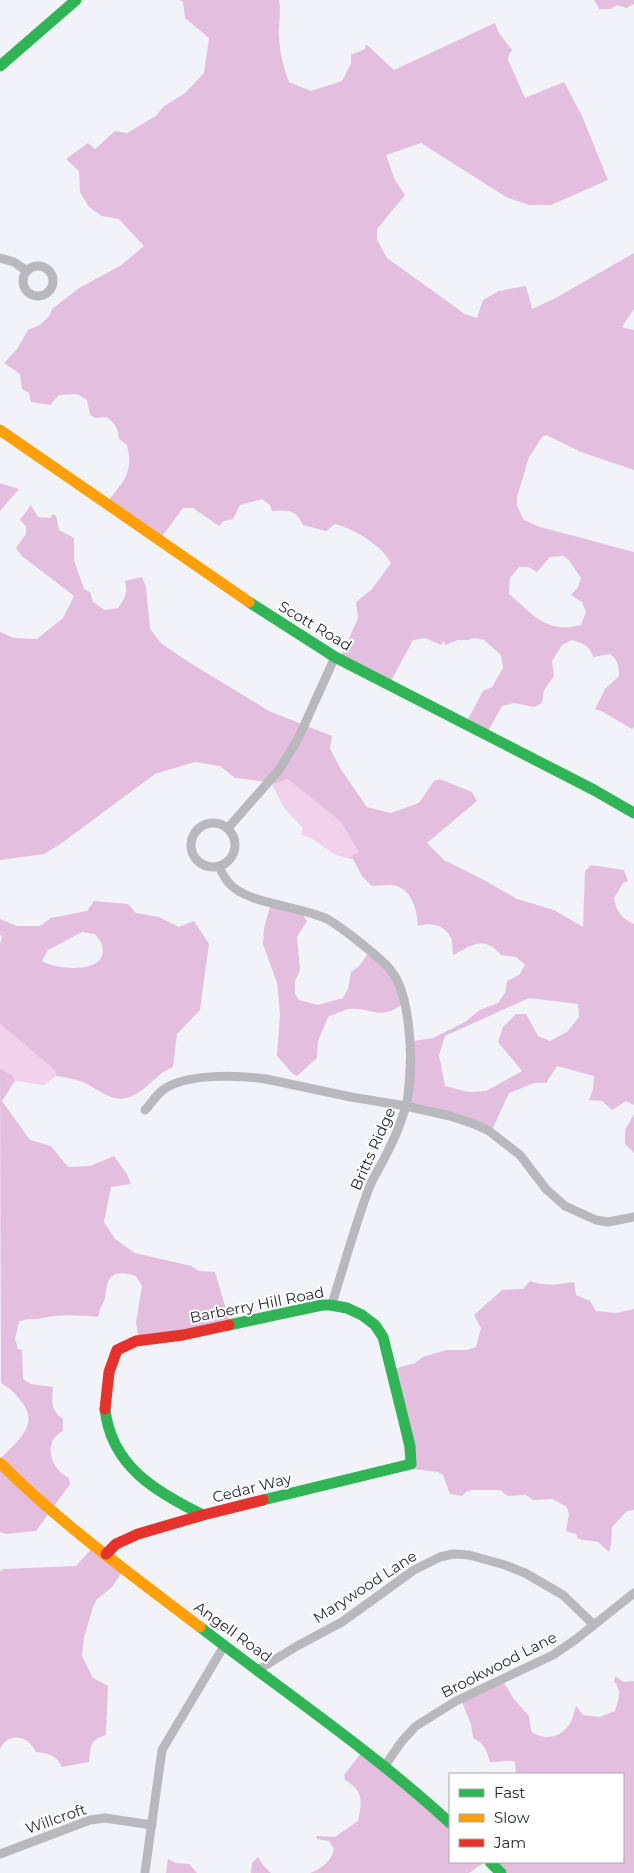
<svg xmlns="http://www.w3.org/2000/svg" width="634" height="1873" viewBox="0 0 634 1873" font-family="Montserrat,sans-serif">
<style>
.green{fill:#f1d1ec}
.forest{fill:#e3bede;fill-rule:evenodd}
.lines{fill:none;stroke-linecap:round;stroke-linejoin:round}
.street{stroke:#b9b8bd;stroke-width:9}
.fast{stroke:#30b455;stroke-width:11}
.slow{stroke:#ff9f0a;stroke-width:11}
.jam{stroke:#e5322d;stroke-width:11}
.labels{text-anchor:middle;stroke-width:4;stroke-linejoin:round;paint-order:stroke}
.street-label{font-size:15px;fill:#262832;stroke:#fff}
</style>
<rect width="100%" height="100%" fill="#f2f3f9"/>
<!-- green -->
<g class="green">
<polygon points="288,779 341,822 360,853 348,858 336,855 309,837 301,835 303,828 285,809 271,783 276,783"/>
<polygon points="0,1024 56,1071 56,1076 44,1085 15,1081 13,1076 0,1068"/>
</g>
<!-- forest -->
<g class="forest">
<path d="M 180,0 L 279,0 C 281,11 279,21 279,32 C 279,50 283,66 289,82 L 311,91 L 342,81 L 351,64 L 351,55 L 365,49 L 366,44 L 394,70 L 495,23 L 499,33 L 512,50 L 509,54 L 508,60 L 525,98 L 564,82 L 582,116 L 608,180 L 551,205 L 529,205 L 506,197 L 421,143 L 386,155 L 395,180 L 405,195 L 377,229 L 377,240 L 387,258 L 465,314 L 477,318 L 483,300 L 490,296 L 499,291 L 526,286 L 532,309 L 554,299 L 634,253 L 634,309 L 622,327 L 634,330 L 634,470 L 581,452 L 546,435 L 543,436 L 529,457 L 517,497 L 517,506 L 524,520 L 540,527 L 634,552 L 634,727 L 632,729 L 603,712 L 595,709 L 605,689 L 619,676 C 619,666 618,660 610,654 L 593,657 C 591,646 582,643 572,640 L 562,645 L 552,661 L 554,676 L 544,690 L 542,703 L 534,707 L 514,703 L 502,706 L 488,731 L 467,721 L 483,691 L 492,687 L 503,668 L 501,655 L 484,640 L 474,638 L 468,640 L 458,640 L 445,645 L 444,641 L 441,645 L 425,638 L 413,640 L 390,683 L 341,656 L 358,618 L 356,602 L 372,589 L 391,563 C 380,544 356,530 335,524 L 326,531 L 303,525 C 295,509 288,510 272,511 L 270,505 L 262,499 L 240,505 L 233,519 L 224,521 L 219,526 L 193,508 L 183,508 L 160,539 L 106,503 C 123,482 134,474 127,445 L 119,439 C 118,428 115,423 106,417 L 95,418 L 90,415 L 87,400 L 77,394 L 59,395 L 50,405 L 31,402 L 29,393 L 22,389 L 20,374 L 4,363 L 17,349 L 28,330 L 40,325 L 50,315 L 52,309 L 79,288 L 120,266 L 144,246 L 119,219 L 102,216 L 89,207 L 80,192 L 79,171 L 66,159 L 88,143 L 95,149 L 115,131 L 127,133 L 156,116 L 163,107 L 185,93 L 204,73 L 209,38 L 185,18 L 183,2 ZM 563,556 L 569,560 L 581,578 L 578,587 L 571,595 L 582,602 L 586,612 L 581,625 C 546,634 534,615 509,594 L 510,578 L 519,567 L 528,567 L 537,572 L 550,557 Z"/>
<polygon points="594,0 634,0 634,4 626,8 617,5 610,9 599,9"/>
<polygon points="0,483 19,489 0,511"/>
<path d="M 31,505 L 38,517 L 50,518 L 53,514 L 56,516 L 59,530 L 74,538 L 74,560 L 84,589 L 90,592 L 93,602 L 105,610 L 118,608 C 125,598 128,593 125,581 L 142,577 L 146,587 L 150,629 L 162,644 L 187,661 L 269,711 L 332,736 L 330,749 L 342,771 L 367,807 L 391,813 L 419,803 L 434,781 L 440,779 L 472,792 L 477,801 L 427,843 L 444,860 L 482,879 L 517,899 L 554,910 L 583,927 L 585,871 L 591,865 L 624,870 L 628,881 L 623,883 L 614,898 C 616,911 622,919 634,924 L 634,1105 L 626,1101 L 612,1110 L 602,1101 L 589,1100 L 593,1089 L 594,1076 L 557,1066 L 546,1083 L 534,1083 L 509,1093 L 492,1130 L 403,1105 L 407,1042 L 433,1038 L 465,1022 L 480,1010 L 498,1003 L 505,993 L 507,981 L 519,975 L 525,965 L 516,957 L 501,955 C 484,935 472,945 453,955 C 452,950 453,942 451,938 C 445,925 430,922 418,926 C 417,911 413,891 396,886 C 390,884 379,886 372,886 L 362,876 L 353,859 L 348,858 L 359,852 L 341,822 L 288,779 L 276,783 L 235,778 L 220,766 L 195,762 L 155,774 L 59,845 L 44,854 L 0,860 L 0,632 L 14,638 L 37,639 L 63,618 L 74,596 L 22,556 L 16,548 L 26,534 L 26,526 L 20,520 ZM 529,998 L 578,1004 L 579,1017 L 567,1032 L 550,1041 L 538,1036 L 526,1014 L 516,1014 L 503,1027 L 498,1042 L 522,1071 L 486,1091 L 469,1092 L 445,1086 L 439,1055 L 445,1036 Z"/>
<path d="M 94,901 L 128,904 L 136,913 L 159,917 L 179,927 L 194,921 L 209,944 L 200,1010 L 177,1034 L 173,1067 C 158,1072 147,1090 132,1096 C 113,1105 99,1089 83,1082 C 74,1079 65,1077 56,1076 L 56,1071 L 0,1024 L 0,945 L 2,936 L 0,935 L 0,919 L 17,926 L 40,926 L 51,918 L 87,911 ZM 82,932 L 95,934 C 97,937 101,941 102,945 C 110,975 57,970 42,961 L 48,950 Z"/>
<path d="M 271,903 L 299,909 L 307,921 L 297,937 L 300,970 L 295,981 L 295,994 L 299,1000 L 318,1005 L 343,998 L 348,989 L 351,972 L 359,966 L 368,954 C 389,971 394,978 403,1003 C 382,1022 370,1007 350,1009 C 343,1010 335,1014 328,1017 L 318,1041 L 317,1058 L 297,1076 L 293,1074 L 277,1056 L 280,1014 L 277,983 L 263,944 L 264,928 Z"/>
<path d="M 0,1068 L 13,1076 L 15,1081 L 2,1101 L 30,1140 L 51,1146 L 68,1167 L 90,1166 L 114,1156 L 127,1174 L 131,1184 L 111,1187 L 104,1222 L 115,1239 L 135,1253 L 191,1266 L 199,1271 L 215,1272 L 230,1323 L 139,1339 L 136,1323 L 142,1286 L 136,1276 C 124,1273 110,1269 107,1286 C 106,1290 106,1294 105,1298 C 103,1305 99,1309 98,1317 C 77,1315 58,1314 38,1319 C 31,1320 26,1318 19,1322 L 15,1339 L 18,1349 L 22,1350 L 23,1379 L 31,1384 L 53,1387 C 52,1400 50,1411 63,1419 L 63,1431 C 42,1441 50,1469 69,1478 L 70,1484 L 36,1531 L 6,1534 L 0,1532 L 0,1459 C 16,1442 41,1425 21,1401 C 15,1393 10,1388 1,1383 Z"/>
<polygon points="634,1114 634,1153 625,1144 625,1130"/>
<path d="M 530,1281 C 546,1287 559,1284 574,1282 L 576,1295 L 590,1301 L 596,1311 L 616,1313 L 634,1309 L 634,1510 L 627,1511 L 612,1527 L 611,1545 L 609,1552 L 598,1542 L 578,1539 L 576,1534 L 566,1531 L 569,1514 L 567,1507 L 552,1499 L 533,1500 L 526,1495 L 508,1496 L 500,1490 L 472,1490 L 466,1492 L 462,1496 L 450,1494 L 443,1475 L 438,1472 L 405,1468 L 406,1460 L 390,1370 L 415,1363 L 423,1357 L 446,1350 L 467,1350 L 476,1347 L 481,1328 L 474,1315 L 502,1290 L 523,1289 Z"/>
<path d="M 95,1545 L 124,1569 L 112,1587 L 97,1599 L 93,1607 L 84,1637 L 82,1656 L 93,1678 L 108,1686 L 106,1735 C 89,1740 91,1747 89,1762 L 62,1767 C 56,1755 50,1754 36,1752 C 29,1736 9,1731 0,1749 L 0,1571 L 4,1569 L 76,1566 Z"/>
<path d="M 615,1676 L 624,1682 L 634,1681 L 634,1873 L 499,1873 L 485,1862 L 623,1862 L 623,1774 L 516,1774 L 515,1762 C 506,1759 500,1763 490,1762 C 487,1751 484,1743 473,1738 L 471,1724 L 462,1702 L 502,1679 L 513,1698 L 529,1716 L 531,1731 C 543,1741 560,1738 569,1725 C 573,1720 574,1712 576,1706 L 583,1715 L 600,1717 L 615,1711 C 618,1700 623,1691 614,1682 Z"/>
<path d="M 361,1753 L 450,1827 L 450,1862 L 485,1862 L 469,1873 L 310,1873 C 321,1869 332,1861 334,1849 L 329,1841 L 317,1839 L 316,1836 L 335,1837 L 358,1821 C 362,1802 364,1791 345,1780 L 344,1775 Z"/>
<polygon points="258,1857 263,1865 271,1873 251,1873 252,1863"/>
<polygon points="168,1859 176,1863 189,1864 197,1873 166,1873"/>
</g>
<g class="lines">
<!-- street -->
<g class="street">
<polyline points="0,258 14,262 27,271"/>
<circle cx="38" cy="281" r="15"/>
<circle cx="213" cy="845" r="22"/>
<polyline points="228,828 279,770 298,739 335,657"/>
<path d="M 219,867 C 222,872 225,879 229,883 C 246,904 300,906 327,919 C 340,926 384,960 392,972 C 412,998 415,1078 405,1109 C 400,1125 394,1140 386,1155 C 381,1166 373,1177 369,1188 C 355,1226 344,1265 332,1304"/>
<path d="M 145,1110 C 151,1104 156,1095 163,1090 C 185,1073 239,1075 266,1079 L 351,1097 L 406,1106 L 450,1116 L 474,1124 L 489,1131 L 520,1155 L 546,1189 L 565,1206 L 596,1220 L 608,1222 L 634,1217"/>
<polyline points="258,1670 297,1646 342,1622 414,1570 440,1557 453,1554 469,1555 505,1565 525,1573 563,1595 594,1625"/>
<polyline points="384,1767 402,1741 416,1726 456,1701 553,1655 575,1640 634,1593"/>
<polyline points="0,1854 90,1820 105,1818 152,1825"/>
<polyline points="145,1872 162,1750 224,1646"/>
</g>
<!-- fast -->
<g class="fast">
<polyline points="0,66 76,0"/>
<polyline points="249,602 335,657 594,790 634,813"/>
<polyline points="229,1325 322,1305 330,1305 347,1308 362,1315 375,1325 383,1337 410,1446 411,1464 263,1500"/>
<path d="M 105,1409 C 111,1466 156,1492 203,1515"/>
<path d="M 200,1627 C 284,1692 372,1751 450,1823"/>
<polyline points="490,1862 501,1873"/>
</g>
<!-- slow -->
<g class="slow">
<polyline points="0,430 249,602"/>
<path d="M 0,1463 C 61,1524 132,1575 200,1627"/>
</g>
<!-- jam -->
<g class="jam">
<polyline points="105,1409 109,1372 117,1350 136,1341 183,1335 229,1325"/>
<polyline points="106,1554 116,1544 138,1534 203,1515 263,1500"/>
</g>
</g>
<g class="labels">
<!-- street labels -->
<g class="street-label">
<text transform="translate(315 626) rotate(31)" y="5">Scott Road</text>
<text transform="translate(373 1149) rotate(-66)" y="5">Britts Ridge</text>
<text transform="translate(257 1305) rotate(-11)" y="5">Barberry Hill Road</text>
<text transform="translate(252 1488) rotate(-14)" y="5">Cedar Way</text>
<text transform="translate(365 1587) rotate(-33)" y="5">Marywood Lane</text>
<text transform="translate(233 1632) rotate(36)" y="5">Angell Road</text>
<text transform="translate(499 1665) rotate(-27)" y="5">Brookwood Lane</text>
<text transform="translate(56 1819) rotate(-19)" y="5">Willcroft</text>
</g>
</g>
<!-- legend -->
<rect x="449" y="1773" width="175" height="90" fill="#ffffff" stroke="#a8a9ad"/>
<rect x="459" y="1789" width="25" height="8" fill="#30b455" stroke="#a8a9ad"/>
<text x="494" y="1798" font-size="15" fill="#262832">Fast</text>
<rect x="459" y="1814" width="25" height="8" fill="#ff9f0a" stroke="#a8a9ad"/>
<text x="494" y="1823" font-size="15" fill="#262832">Slow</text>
<rect x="459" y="1839" width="25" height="8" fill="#e5322d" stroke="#a8a9ad"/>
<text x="494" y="1848" font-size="15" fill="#262832">Jam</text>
</svg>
